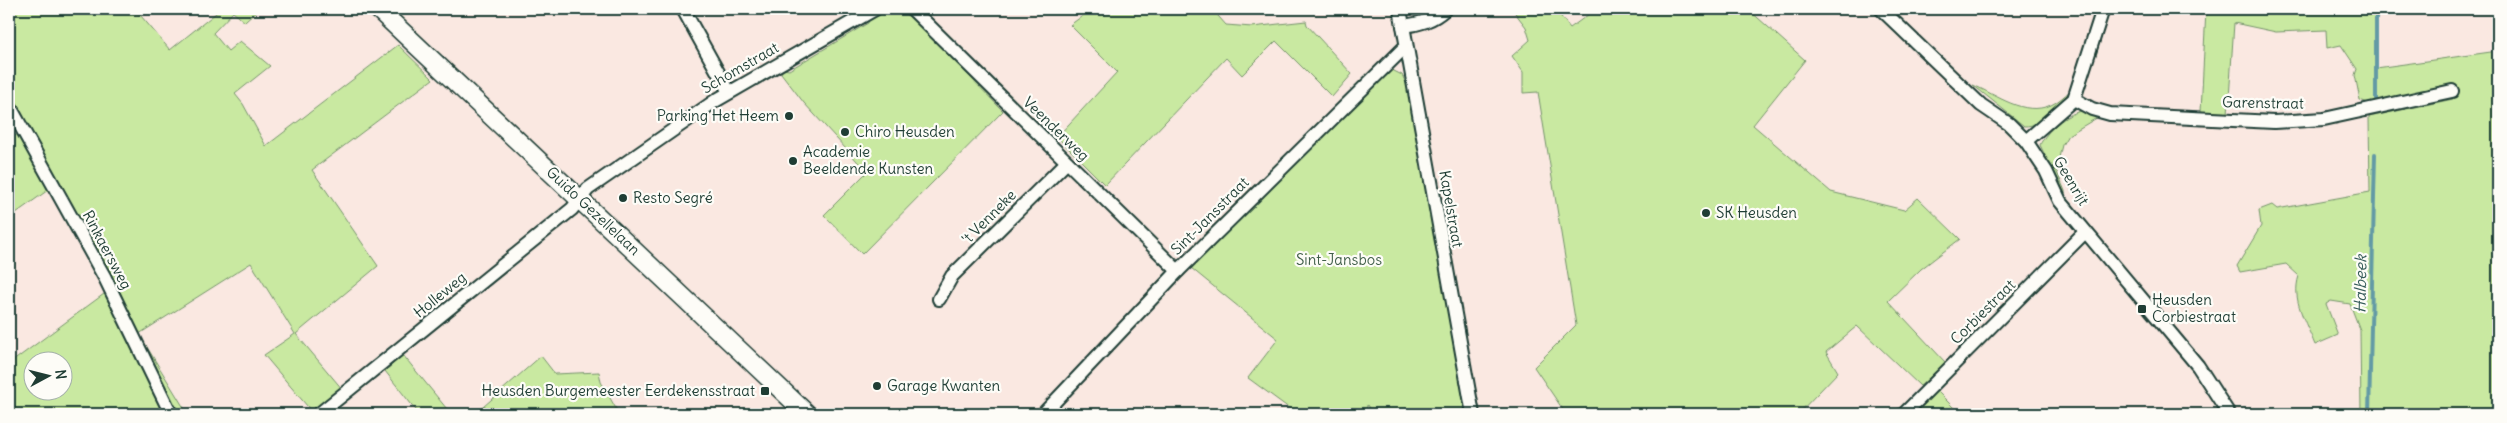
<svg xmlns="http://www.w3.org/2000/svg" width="2507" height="423" viewBox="0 0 2507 423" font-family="Delius,sans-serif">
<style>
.green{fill:#c9e9a1;stroke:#74936a;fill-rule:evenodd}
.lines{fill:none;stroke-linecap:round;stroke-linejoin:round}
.stream{stroke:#639aa5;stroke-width:4}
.street-casing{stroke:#1f3d34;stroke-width:16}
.secondary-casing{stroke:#1f3d34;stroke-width:21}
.street{stroke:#fdfcf7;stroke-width:12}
.secondary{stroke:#fdfcf7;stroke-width:18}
.poi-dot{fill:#1f3d34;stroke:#fdfcf7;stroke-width:2}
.labels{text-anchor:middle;stroke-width:4.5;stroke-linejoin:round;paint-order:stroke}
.street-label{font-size:15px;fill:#1f3d34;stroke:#fdfcf7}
.poi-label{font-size:15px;fill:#1f3d34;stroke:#fdfcf7;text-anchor:start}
.park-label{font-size:15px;fill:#415f4a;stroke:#fdfcf7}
.water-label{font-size:16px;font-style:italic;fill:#365c5a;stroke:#fdfcf7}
</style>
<rect width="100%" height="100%" fill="#fae8e1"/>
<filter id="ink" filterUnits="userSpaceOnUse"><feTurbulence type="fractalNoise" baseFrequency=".02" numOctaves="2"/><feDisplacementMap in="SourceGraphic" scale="10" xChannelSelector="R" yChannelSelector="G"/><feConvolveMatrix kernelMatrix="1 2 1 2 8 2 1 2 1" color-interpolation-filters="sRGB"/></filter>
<g filter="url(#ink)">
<!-- green -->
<g class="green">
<polygon points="9,9 135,9 170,50 221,9 259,9 245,22 233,12 213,33 228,51 240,41 270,66 235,94 243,104 266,146 398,45 433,79 312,170 378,266 296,334 343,390 313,413 264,355 295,334 251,263 139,334 184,408 176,414 99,253 9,97"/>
<polygon points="886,9 904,9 1003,111 862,254 824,215 867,172 804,103 781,73 783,69 789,70 868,23 869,18"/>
<polygon points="1092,9 1212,9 1226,25 1252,27 1306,21 1307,25 1352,74 1332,97 1276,41 1242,75 1226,58 1105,185 1057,137 1117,72 1070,25"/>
<polygon points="1512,9 1555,9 1570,28 1596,9 1748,9 1805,60 1753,125 1831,192 1904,210 1918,198 1960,239 1921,269 1888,301 1946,363 1920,386 1857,326 1826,352 1838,372 1798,414 1566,414 1534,367 1576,325 1538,92 1523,93 1523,72 1512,56 1530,40 1526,27"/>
<path d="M 2206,9 L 2376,9 L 2376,68 L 2498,51 L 2498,414 L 2361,414 L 2360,330 L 2350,304 L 2331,301 L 2326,304 L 2338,335 L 2315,345 C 2306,322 2291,300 2299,276 L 2286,264 L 2240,272 L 2237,266 L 2261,226 L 2259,210 L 2272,205 L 2277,209 L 2370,192 L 2369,117 L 2453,99 L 2453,86 L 2368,103 L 2360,100 L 2355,75 L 2357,69 L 2341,45 L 2327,48 L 2326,30 L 2276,32 L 2234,23 L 2228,114 L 2201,112 Z"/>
<polygon points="1392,70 1402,75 1408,87 1467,414 1373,414 1367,405 1366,414 1297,414 1248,378 1278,339 1191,268 1385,73"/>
<path d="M 1973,85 C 1997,95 2024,117 2051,105 C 2058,102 2064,96 2070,91 C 2059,105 2043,127 2024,126 Z"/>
<path d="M 2082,111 L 2100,116 L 2068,135 L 2062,145 L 2056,170 L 2065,191 L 2065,197 L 2040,145 C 2046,131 2067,113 2082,111 Z"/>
<polygon points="18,134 51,188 9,218 9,139"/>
<path d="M 108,291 L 135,354 L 165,414 L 9,414 L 9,364 ZM 32,360 L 62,360 L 62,390 L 32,390 Z"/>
<polygon points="403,355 451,414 419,414 385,371"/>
<polygon points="541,356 555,374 599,372 601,382 619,414 475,414"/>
<polygon points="1936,390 1960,414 1913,414"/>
</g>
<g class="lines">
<!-- stream -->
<g class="stream">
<polyline points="2376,9 2376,99"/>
<polyline points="2369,414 2375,154"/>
</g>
<defs>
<g id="street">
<polyline points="683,9 729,92"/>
<polyline points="912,9 1178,271"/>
<polyline points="1400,9 1473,414"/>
<polyline points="1881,9 1981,105 2009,124 2026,141 2046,171 2060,201 2198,366 2229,414"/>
<path d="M 1403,26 C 1419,24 1432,21 1445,9"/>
<polyline points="2074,99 2092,109 2110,114 2274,122 2324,119 2452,91"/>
<polyline points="9,105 105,278 171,414"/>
<polyline points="2026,141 2074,99 2103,9"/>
<polyline points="939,299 952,276 1067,162"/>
<polyline points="319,414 572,209 588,189 715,101 875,9"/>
<polyline points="1043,414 1178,271 1406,46"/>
<polyline points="1904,414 2085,232"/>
</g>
<polyline id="secondary" points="378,9 807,414"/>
</defs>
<!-- street casing -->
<use href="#street" class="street-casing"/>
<!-- secondary casing -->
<use href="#secondary" class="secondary-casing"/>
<!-- street -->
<use href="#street" class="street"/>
<!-- secondary -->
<use href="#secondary" class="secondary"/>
</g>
</g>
<!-- markers -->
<g class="poi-dot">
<circle cx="789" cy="116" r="5"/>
<circle cx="845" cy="132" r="5"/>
<circle cx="793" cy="161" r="5"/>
<circle cx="623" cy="198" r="5"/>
<circle cx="1706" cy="213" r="5"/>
<rect x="2137" y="304" width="10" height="10" rx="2.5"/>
<circle cx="877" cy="386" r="5"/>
<rect x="760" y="386" width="10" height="10" rx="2.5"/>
</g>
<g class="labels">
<!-- street labels -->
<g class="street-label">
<text transform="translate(740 68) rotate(-30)" y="5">Schomstraat</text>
<text transform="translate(2263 103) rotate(1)" y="5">Garenstraat</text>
<text transform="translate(1056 129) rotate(44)" y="5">Veenderweg</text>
<text transform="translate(2071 181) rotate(59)" y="5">Geenrijt</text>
<text transform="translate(1451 209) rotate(80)" y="5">Kapelstraat</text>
<text transform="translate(593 211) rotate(43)" y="5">Guido Gezellelaan</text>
<text transform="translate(1210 216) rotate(-45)" y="5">Sint-Jansstraat</text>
<text transform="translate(989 217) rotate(-45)" y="5">'t Venneke</text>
<text transform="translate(107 250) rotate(62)" y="5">Rinkaersweg</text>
<text transform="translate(440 295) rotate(-39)" y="5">Holleweg</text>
<text transform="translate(1983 312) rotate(-45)" y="5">Corbiestraat</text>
</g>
<!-- poi labels -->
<g class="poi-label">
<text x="779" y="121" text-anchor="end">Parking Het Heem</text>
<text x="855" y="137">Chiro Heusden</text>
<text x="803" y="157">Academie<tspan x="803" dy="17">Beeldende Kunsten</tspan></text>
<text x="633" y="203">Resto Segré</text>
<text x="1716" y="218">SK Heusden</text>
<text x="2152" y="305">Heusden<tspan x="2152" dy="17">Corbiestraat</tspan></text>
<text x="887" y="391">Garage Kwanten</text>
<text x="755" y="396" text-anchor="end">Heusden Burgemeester Eerdekensstraat</text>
</g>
<!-- park labels -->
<g class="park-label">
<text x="1339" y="265">Sint-Jansbos</text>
</g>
<!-- water labels -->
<g class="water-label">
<text transform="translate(2360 284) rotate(-89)" y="6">Halbeek</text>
</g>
</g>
<!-- margin -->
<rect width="2507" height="423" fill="none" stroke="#fdfcf7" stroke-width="30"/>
<rect x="15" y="15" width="2477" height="393" fill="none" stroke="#1f3d34" stroke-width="2" filter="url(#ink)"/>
<!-- north arrow -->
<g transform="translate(48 376) rotate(83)"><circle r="24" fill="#fdfcf7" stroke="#a4b0a9"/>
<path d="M0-4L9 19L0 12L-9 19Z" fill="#1f3d34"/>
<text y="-8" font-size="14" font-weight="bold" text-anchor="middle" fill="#1f3d34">N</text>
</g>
</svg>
